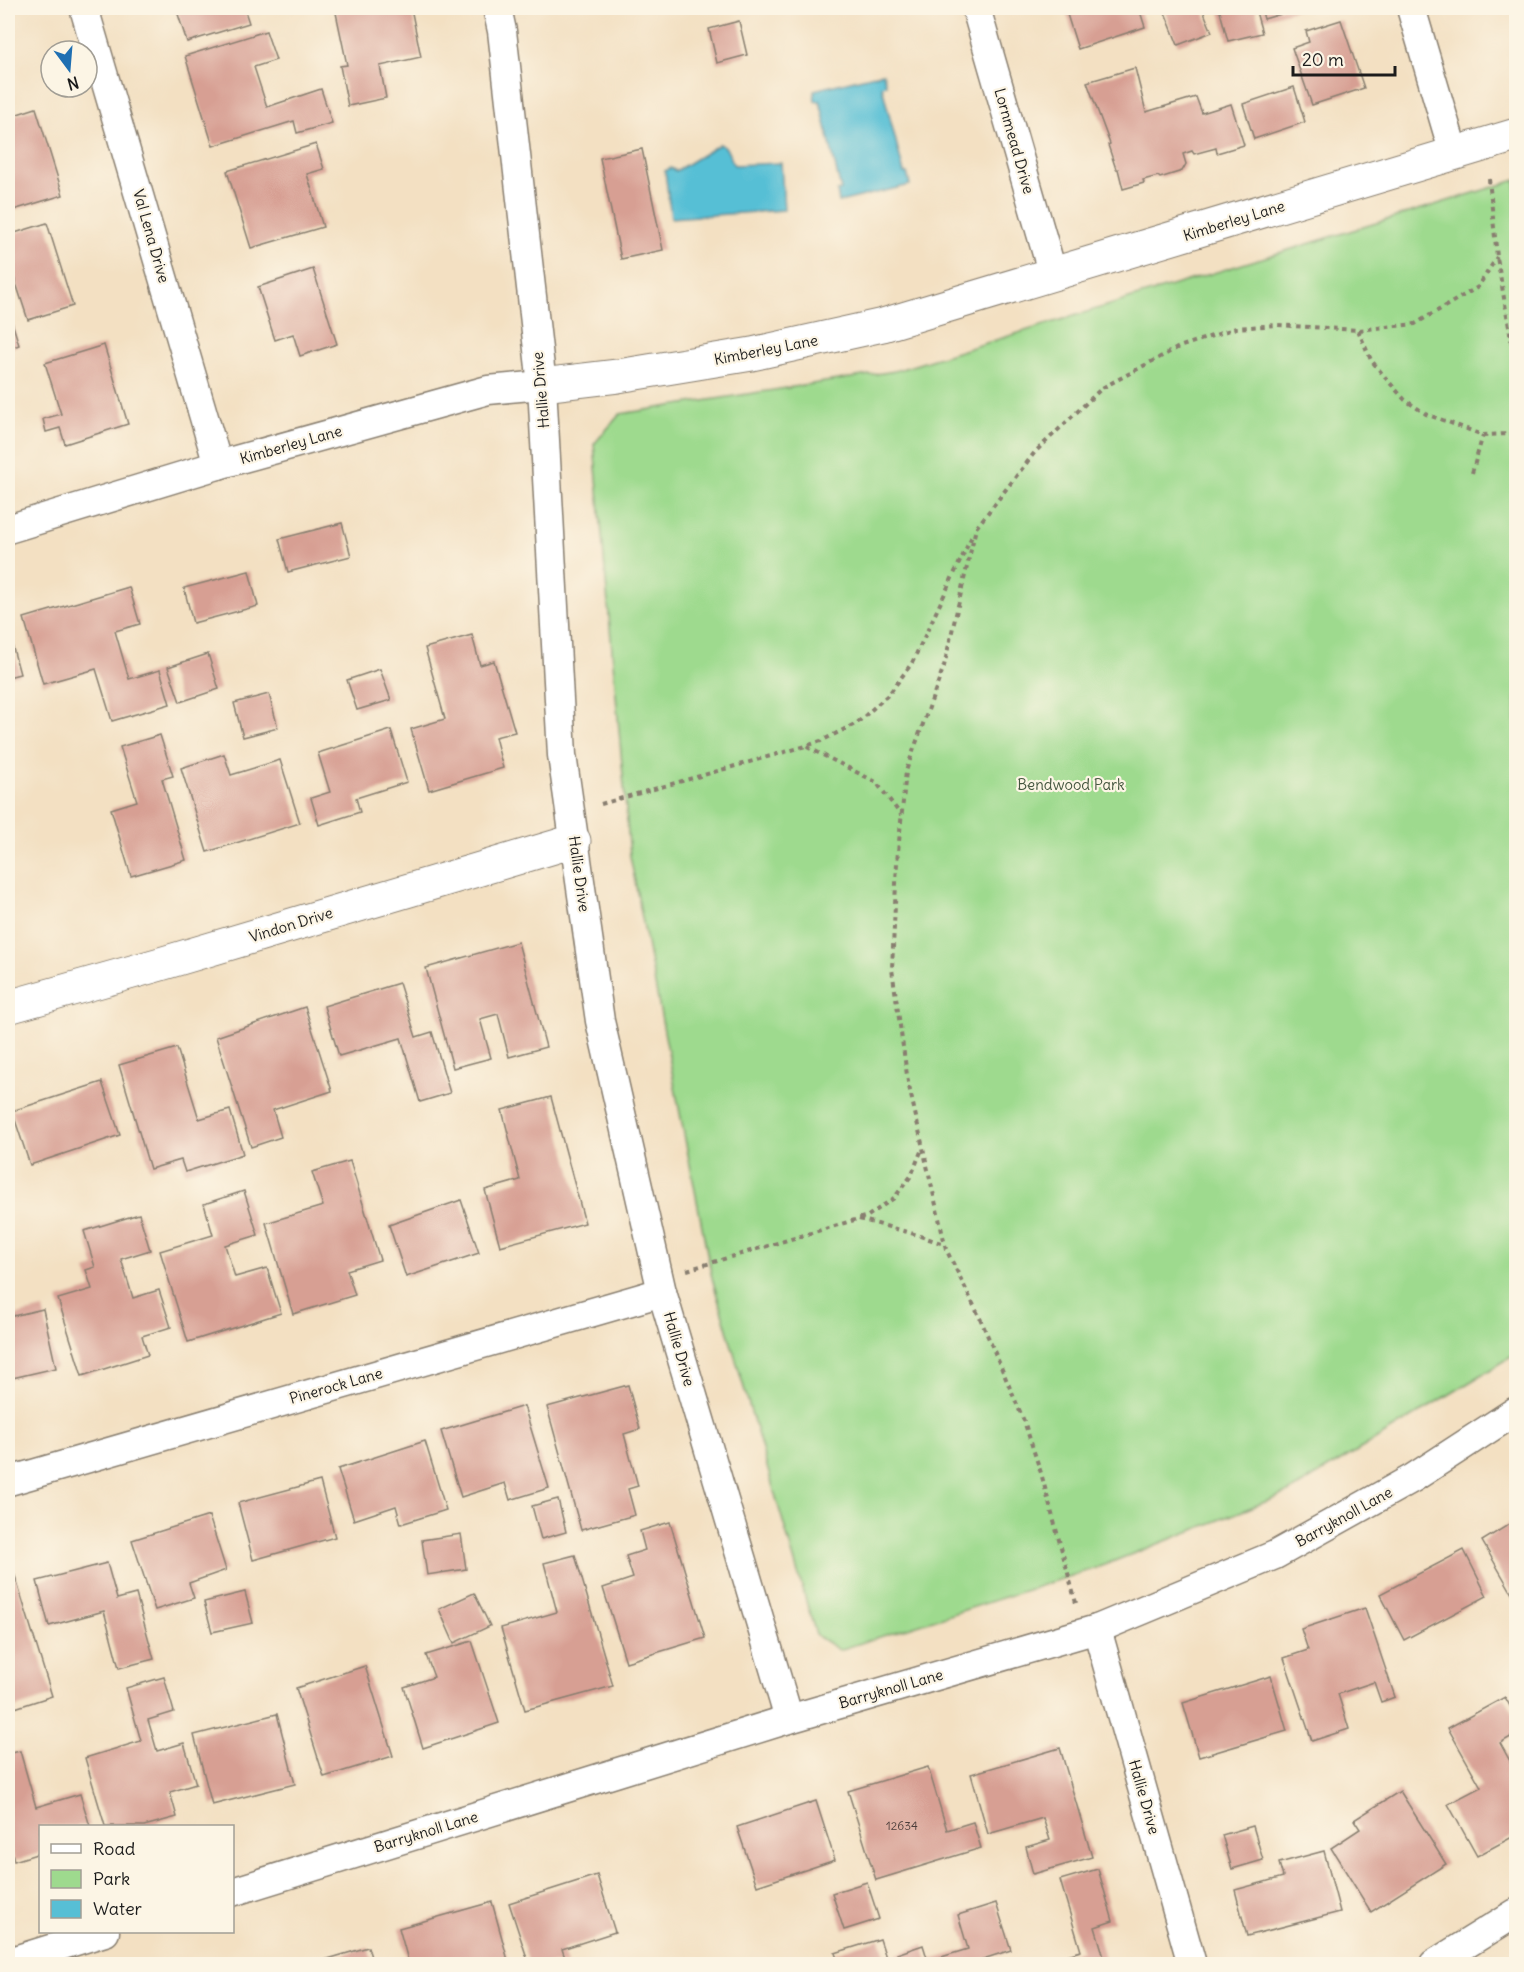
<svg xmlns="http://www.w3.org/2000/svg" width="1524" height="1972" viewBox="0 0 1524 1972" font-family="Delius,sans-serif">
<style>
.green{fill:#9eda8e;stroke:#5d7b55;stroke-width:1.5}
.water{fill:#57bfd5;stroke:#3a6e78;stroke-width:1.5}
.building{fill:#d79f93}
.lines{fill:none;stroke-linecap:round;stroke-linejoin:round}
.minor-casing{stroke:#887e6f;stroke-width:31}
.tertiary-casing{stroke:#887e6f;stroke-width:35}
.path{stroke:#887e6f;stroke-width:4;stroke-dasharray:4.5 4.5;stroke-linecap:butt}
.minor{stroke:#fff;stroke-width:28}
.tertiary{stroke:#fff;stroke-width:33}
.labels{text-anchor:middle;stroke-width:4.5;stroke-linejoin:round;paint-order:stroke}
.number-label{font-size:12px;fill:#4b3d3a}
.street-label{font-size:15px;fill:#1c1c1c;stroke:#fcf5e5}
.park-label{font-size:15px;fill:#43553e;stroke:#fcf5e5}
</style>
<rect width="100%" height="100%" fill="#fcf5e5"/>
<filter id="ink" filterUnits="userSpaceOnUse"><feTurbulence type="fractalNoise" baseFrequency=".0167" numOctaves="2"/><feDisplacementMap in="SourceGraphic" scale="12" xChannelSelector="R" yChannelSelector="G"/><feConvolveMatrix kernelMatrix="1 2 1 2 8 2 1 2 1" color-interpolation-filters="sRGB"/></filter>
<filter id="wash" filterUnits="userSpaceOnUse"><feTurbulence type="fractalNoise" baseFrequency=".008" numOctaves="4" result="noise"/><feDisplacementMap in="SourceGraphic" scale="24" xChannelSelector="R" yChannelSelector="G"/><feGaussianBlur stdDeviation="1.35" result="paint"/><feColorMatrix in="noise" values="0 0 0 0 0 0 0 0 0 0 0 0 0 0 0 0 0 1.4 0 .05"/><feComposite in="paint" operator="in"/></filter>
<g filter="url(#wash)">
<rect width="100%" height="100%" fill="#f3e0c2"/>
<!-- green -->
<polygon class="green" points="1516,180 1516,1354 1288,1493 1099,1567 839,1650 816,1635 712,1278 630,856 594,444 620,414 895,371"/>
<!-- water -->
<g class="water">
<polygon points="883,73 886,84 882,87 904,173 907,173 910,185 839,202 837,191 841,190 820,101 815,101 814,90"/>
<polygon points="720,144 726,148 734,165 781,163 784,210 671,218 665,171 671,168 676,171"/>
</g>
<g id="blocks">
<!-- building -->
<g class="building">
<polygon points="176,8 244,8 249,23 187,42"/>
<polygon points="335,8 411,8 421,57 380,66 386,98 348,106 340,66 347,65"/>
<polygon points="1065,8 1139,8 1145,27 1078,49"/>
<polygon points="1171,8 1202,8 1212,32 1178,45 1164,10"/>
<polygon points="1219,8 1255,8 1262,33 1228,41"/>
<polygon points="1261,8 1301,8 1264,19"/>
<polygon points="1341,20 1364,88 1312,105 1292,48 1309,42 1306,31"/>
<polygon points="739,21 747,55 717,63 709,29"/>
<polygon points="266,31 276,60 254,67 267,107 321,89 332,123 297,133 294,121 213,146 185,56"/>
<polygon points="1135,68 1146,112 1196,97 1202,113 1231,104 1244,145 1217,153 1216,148 1194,154 1192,151 1183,154 1186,164 1182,171 1160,178 1158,176 1143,180 1144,183 1123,189 1118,169 1116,169 1108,145 1110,144 1087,82"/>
<polygon points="1294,87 1305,122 1254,139 1243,104"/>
<polygon points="36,108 63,195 10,211 8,203 8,117"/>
<polygon points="316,144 324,169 307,174 323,227 251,248 227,171"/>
<polygon points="642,149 663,250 621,259 600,158"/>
<polygon points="47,223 73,306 28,320 11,268 8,269 8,235"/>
<polygon points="313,269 337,344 300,356 293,334 275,340 258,287"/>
<polygon points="8,309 19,345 8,349"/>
<polygon points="104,345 128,424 65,444 60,428 46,432 43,419 61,414 45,363"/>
<polygon points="342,523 351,556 288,572 279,539"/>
<polygon points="249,571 258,606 193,623 184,588"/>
<polygon points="129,587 140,624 115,631 129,679 160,670 170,704 112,721 96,669 43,684 24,618"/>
<polygon points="8,630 20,674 8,677"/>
<polygon points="472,635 480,665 494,661 515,732 495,737 503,768 429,790 411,729 445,719 425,648"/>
<polygon points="208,654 219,689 180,702 168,667"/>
<polygon points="380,669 391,700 357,710 347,680"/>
<polygon points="269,694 278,728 243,737 234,703"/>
<polygon points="391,730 407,782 356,798 360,812 319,825 311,798 330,792 318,753"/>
<polygon points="160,735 173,776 162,779 186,860 131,876 111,809 137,801 120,747"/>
<polygon points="224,754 231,775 280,760 300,823 207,852 181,768"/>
<polygon points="518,942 546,1047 509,1057 498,1014 480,1019 491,1058 453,1068 426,968"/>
<polygon points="399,983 416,1037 432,1032 450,1093 420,1102 401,1038 339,1056 324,1006"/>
<polygon points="305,1007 332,1091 273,1110 281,1137 251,1147 216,1037"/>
<polygon points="177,1048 199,1119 230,1110 243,1154 185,1172 181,1160 150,1169 119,1065"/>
<polygon points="102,1082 120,1135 30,1165 12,1111"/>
<polygon points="551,1097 585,1223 500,1246 485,1190 520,1180 502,1110"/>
<polygon points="350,1161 380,1260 347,1270 355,1295 293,1314 266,1223 323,1206 312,1172"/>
<polygon points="244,1191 258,1235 225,1245 235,1277 267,1268 281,1313 188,1342 160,1251 213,1235 204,1204"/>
<polygon points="461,1200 479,1253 406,1277 389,1225"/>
<polygon points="139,1214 150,1250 121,1259 133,1298 159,1290 171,1327 142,1336 148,1355 82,1376 58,1299 92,1289 86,1270 95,1267 84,1231"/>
<polygon points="8,1294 13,1316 43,1309 56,1368 8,1379"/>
<polygon points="628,1385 640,1429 624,1434 638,1486 628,1489 635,1515 581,1530 547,1407"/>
<polygon points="524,1406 549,1488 510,1500 505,1483 461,1497 441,1431"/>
<polygon points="425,1441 446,1510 401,1524 396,1506 354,1520 338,1469"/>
<polygon points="320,1481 335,1537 253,1560 238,1503"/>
<polygon points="558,1499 566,1532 541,1539 532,1506"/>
<polygon points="209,1516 226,1570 189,1583 194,1598 155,1610 132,1540"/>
<polygon points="1516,1520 1516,1600 1482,1541"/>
<polygon points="670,1522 705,1638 626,1662 603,1588 633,1578 626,1556 645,1550 640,1531"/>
<polygon points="461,1534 466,1569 427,1575 422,1540"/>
<polygon points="1464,1550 1487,1596 1404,1640 1380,1594"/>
<polygon points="575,1555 613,1686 525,1710 501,1628 557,1612 544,1563"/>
<polygon points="107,1563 117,1599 136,1594 154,1659 119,1668 104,1611 49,1626 37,1581"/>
<polygon points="15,1576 52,1696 15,1708 8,1685 8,1578"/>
<polygon points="245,1592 253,1623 212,1632 204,1602"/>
<polygon points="474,1593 490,1626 454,1643 439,1609"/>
<polygon points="1365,1608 1395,1697 1381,1702 1374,1682 1338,1694 1349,1729 1312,1741 1284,1658 1308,1650 1301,1629"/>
<polygon points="472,1641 499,1723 423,1748 404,1687 434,1677 426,1655"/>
<polygon points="365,1666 393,1756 324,1777 296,1688"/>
<polygon points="1271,1676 1287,1731 1199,1757 1183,1703"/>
<polygon points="164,1677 174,1712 148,1720 157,1751 184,1743 196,1784 170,1792 177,1817 144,1826 105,1826 85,1758 141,1741 126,1688"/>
<polygon points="1505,1697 1516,1717 1516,1734 1500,1743 1515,1770 1516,1769 1516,1835 1477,1856 1448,1804 1481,1787 1448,1728"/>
<polygon points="277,1714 295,1784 212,1805 194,1735"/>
<polygon points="1060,1748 1092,1857 1033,1874 1026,1847 1050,1840 1043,1818 988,1834 971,1774"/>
<polygon points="20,1751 36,1807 80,1794 90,1826 40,1826 40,1853 14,1861 8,1837 8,1754"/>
<polygon points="928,1767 947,1830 973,1822 981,1848 876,1880 848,1791"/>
<polygon points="1400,1791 1446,1864 1371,1912 1331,1848 1360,1829 1354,1820"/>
<polygon points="816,1801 835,1860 757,1886 737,1827"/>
<polygon points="1253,1826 1263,1860 1232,1869 1222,1835"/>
<polygon points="1324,1851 1340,1912 1247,1936 1235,1890 1283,1877 1279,1863"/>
<polygon points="1098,1869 1113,1921 1095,1927 1106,1964 1036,1964 1081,1951 1060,1880"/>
<polygon points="597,1875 615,1932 562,1949 567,1964 529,1964 509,1903"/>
<polygon points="867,1882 879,1919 844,1930 832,1893"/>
<polygon points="492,1902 509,1964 409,1964 399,1928"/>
<polygon points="996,1903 1011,1950 980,1960 982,1964 900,1964 897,1954 923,1945 928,1961 968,1949 958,1915"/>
<polygon points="880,1939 888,1964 839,1964 835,1953"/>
<polygon points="368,1947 373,1964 311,1964"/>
</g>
</g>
</g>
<g filter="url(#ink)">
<use href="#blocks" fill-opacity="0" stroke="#887e6f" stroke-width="1.5"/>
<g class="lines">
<defs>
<g id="minor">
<polyline points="84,8 218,465"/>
<polyline points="497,8 502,31 542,385 562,755 600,1021 662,1292 789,1719"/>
<polyline points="976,8 1053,275"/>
<polyline points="1411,8 1454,154"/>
<polyline points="8,529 218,465 488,390 542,385"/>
<polyline points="9,1481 662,1292"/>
<polyline points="1097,1629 1192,1964"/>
<polyline points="232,1892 789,1719 1097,1629 1275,1555 1413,1478 1516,1411"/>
<polyline points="8,1962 105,1932"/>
<polyline points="1434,1964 1516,1913"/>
</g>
<g id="tertiary">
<polyline points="542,385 618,376 752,354 883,325 1516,135"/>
<polyline points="8,1007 157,965 574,841"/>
</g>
</defs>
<!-- minor casing -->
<use href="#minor" class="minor-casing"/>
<!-- tertiary casing -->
<use href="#tertiary" class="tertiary-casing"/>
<!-- path -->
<g class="path">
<polyline points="1489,179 1497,257 1516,368"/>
<polyline points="1358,330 1371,360 1389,382 1405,400 1426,414 1483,435 1510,434 1516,433"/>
<polyline points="1472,473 1483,435"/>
<polyline points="807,747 876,782 901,815"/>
<polyline points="601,804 806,746 821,741 857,723 889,694 912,663 972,536"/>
<polyline points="859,1219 911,1233 944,1244"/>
<polyline points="687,1270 868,1216 894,1198 911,1176 922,1149"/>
<polyline points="1076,1603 1041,1473 1024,1421 980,1318 946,1249 908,1082 892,969 897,862 906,771 944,666 976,528 1035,452 1102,388 1179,347 1236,328 1277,325 1358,330 1415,324 1478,287 1497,257"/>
</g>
<!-- minor -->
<use href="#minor" class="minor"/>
<!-- tertiary -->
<use href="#tertiary" class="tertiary"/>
</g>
</g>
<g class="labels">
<!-- number labels -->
<g class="number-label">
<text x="902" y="1830">12634</text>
</g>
<!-- street labels -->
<g class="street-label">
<text transform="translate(1014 141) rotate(74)" y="5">Lornmead Drive</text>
<text transform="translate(1234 221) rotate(-17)" y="5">Kimberley Lane</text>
<text transform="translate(151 236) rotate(74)" y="5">Val Lena Drive</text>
<text transform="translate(766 350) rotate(-11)" y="5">Kimberley Lane</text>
<text transform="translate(541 390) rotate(-95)" y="5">Hallie Drive</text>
<text transform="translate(291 445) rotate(-16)" y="5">Kimberley Lane</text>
<text transform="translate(579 874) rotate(82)" y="5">Hallie Drive</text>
<text transform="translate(291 925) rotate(-17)" y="5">Vindon Drive</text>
<text transform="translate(679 1349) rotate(74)" y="5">Hallie Drive</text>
<text transform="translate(336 1386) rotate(-16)" y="5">Pinerock Lane</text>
<text transform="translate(1344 1517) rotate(-29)" y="5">Barryknoll Lane</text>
<text transform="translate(891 1689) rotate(-16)" y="5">Barryknoll Lane</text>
<text transform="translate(1144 1797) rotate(74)" y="5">Hallie Drive</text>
<text transform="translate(426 1832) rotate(-17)" y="5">Barryknoll Lane</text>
</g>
<!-- park labels -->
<g class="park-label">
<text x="1071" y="790">Bendwood Park</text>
</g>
</g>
<!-- margin -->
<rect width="1524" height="1972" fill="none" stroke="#fcf5e5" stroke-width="30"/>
<!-- legend -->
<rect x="39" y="1825" width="195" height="108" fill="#fcf5e5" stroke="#a29e95" stroke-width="1.5"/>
<rect x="51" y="1844" width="30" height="9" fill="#ffffff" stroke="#a29e95" stroke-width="1.5"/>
<text x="93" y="1855" font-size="18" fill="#1c1c1c">Road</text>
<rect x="51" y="1870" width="30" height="18" fill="#9eda8e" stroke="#a29e95" stroke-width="1.5"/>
<text x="93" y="1885" font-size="18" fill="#1c1c1c">Park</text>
<rect x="51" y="1900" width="30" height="18" fill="#57bfd5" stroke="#a29e95" stroke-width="1.5"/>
<text x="93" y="1915" font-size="18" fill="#1c1c1c">Water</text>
<!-- north arrow -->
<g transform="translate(69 69) rotate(164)"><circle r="28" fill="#fcf5e5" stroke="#a29e95" stroke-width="1.5"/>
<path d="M0-4.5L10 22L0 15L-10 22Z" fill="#1f6fb2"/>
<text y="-9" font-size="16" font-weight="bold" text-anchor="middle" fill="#1c1c1c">N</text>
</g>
<!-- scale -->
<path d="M1293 66v9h102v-9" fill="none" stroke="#1c1c1c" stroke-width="3"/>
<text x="1302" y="66" font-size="18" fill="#1c1c1c" stroke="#fcf5e5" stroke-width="4.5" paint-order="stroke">20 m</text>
</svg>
